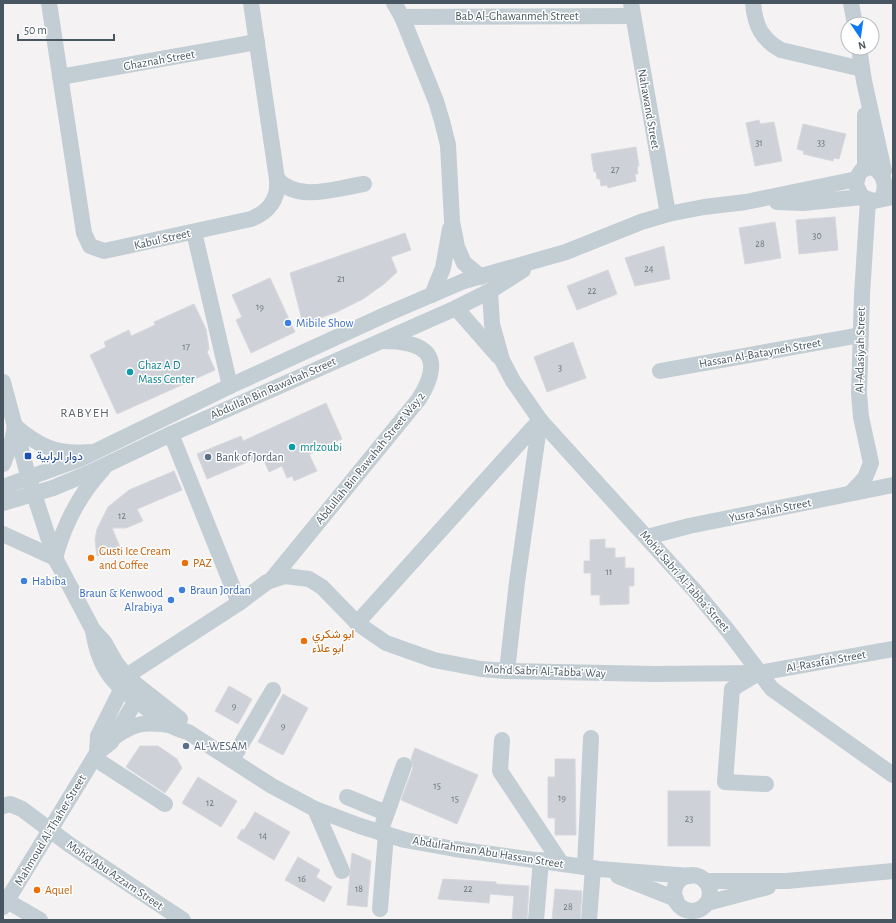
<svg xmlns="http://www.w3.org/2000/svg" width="896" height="923" viewBox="0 0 896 923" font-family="'Alegreya Sans',Vazirmatn,sans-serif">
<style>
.building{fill:#ced1d7;stroke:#d6d8de}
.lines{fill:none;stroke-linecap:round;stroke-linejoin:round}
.minor{stroke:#c2cdd4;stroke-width:16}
.shop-dot{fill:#3f7fe0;stroke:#fff;stroke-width:1.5}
.culture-dot{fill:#0f9aa8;stroke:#fff;stroke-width:1.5}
.transit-dot{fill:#1a4fb4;stroke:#fff;stroke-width:1.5}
.service-dot{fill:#5c6f8a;stroke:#fff;stroke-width:1.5}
.food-dot{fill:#e8710a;stroke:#fff;stroke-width:1.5}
.labels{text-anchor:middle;stroke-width:3;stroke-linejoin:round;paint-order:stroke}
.number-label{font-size:10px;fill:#6a757e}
.street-label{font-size:12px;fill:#485661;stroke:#fff}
.shop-label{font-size:12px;fill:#366cbe;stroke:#fff;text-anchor:start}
.culture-label{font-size:12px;fill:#0d838f;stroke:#fff;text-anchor:start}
.transit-label{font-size:12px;fill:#164399;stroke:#fff;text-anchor:start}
.service-label{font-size:12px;fill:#4e5e75;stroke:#fff;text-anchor:start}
.food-label{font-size:12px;fill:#c56008;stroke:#fff;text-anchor:start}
.neighbourhood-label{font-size:13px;letter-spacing:1px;fill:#5e6368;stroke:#fff}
</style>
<rect width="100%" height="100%" fill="#f4f2f2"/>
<!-- building -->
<g class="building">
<polygon points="759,120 760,124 774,122 782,161 755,166 746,123"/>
<polygon points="803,124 846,134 839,159 834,158 833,161 803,154 804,151 797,149"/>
<polygon points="636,147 639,166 637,166 638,174 635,174 636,181 608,188 607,185 601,186 600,179 597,179 596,172 594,172 591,154"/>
<polygon points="835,217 838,250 799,254 796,220"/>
<polygon points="775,222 781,258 745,264 739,228"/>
<polygon points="405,233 411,250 391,257 397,272 384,284 363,299 337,312 303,324 290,273"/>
<polygon points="664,246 670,279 635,286 625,258"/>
<polygon points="608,270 617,294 577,310 567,286"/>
<polygon points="270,278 295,332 251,353 236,320 242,317 232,295"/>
<polygon points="194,304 206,329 209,349 207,352 215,370 117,414 90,355 106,347 104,342 129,330 131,336 155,325 154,322"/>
<polygon points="573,342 586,378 547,392 534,357"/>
<polygon points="326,403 342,439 309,454 317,471 294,481 292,476 287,478 282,466 269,472 262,456 207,479 197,454 241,436 243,441"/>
<polygon points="174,471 182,490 137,509 143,521 126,528 112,528 120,547 97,556 95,540 97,529 108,507 129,490"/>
<polygon points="605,539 605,548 615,548 615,558 625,557 625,568 634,568 634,586 629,586 629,604 600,605 600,595 591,595 591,573 584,573 584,561 590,561 590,540"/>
<polygon points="229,686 252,699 238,724 215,711"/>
<polygon points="283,694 308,708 283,755 258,742"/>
<polygon points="140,746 158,746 177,759 182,768 165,793 126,767"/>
<polygon points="415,748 478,775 457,824 401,800 413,768 411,759"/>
<polygon points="555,759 575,759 576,835 555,835 555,818 548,818 548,777 555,777"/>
<polygon points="198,777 237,801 221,827 182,803"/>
<rect x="668" y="791" width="42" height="55"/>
<polygon points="255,812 290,832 274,860 237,838 242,829 244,830"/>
<polygon points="352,853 371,861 367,907 347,905"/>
<polygon points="298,857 320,870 316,877 332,887 324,902 285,880"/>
<polygon points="443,879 496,882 496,884 529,886 527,920 512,920 514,896 490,894 489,903 438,899"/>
<polygon points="555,889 582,891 580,920 552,920"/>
</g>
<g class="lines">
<!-- minor -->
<g class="minor">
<path d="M 49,3 L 84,233 L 90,246 L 104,251 L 251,219 C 269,212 279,199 277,179 L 251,3"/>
<polyline points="394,3 402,17 436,101 442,121 448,145 452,221 457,247 464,263 481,277"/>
<polyline points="631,3 668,214"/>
<path d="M 753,3 C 755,25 761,39 781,50 L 862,69"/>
<polyline points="851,3 855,24"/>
<polyline points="402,17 633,16"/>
<polyline points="859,48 864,81 884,171"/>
<polyline points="60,77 257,42"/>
<polyline points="865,115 865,169"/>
<path d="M 277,179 C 299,203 336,188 364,184"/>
<path d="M 881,199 C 896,176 861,148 856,185 L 862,197 L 874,201 L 893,197"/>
<polyline points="777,202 803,203 862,197"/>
<polyline points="194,232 230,386"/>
<polyline points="490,291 492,324 502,360 513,381 540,420 695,591 729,632 772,689 893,775"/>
<polyline points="432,295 443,268 450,229"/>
<polyline points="456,308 498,356"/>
<polyline points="660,371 861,335"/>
<polyline points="3,382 29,479 55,558 93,630 104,642 116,663 128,678 180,719"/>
<polyline points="171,434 239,603"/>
<path d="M 3,464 L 12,441 L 15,426 C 38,446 57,455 89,452"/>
<polyline points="3,487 80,459 230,386 387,314 464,281 566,252 641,222 668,214 704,207 746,202 857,179"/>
<polyline points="851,493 865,478 871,463 861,417 859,393 862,295 868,200"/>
<polyline points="3,503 53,488 89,473 171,434 456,308 490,291 523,270"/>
<path d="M 3,534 L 55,558 C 64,524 79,495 103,469"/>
<polyline points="647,537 689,526 893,485"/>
<path d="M 272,579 L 419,399 C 445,357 428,341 382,341"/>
<polyline points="357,623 540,420"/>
<path d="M 93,630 C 99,673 116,686 149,710 C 162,720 171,728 188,732 L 272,786 L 315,809 L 360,826 L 405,840 L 455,849 L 599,869 L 690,876"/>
<polyline points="507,671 517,582 540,420"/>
<polyline points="757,674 732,689 725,782 766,784"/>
<path d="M 116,736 C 136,722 146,722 169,725"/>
<polyline points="502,740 500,771 561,863"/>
<polyline points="97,753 98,736 121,690 134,671 239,603 267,582 285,576 309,579 322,587 357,623 386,643 434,660 481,669 507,671 654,674 758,673 893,649"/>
<polyline points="94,758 165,804"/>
<polyline points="232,760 273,690"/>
<polyline points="347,797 386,813"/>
<polyline points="3,806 10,804 22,809 70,845 183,920"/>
<polyline points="315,809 342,871"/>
<polyline points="380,832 404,765"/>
<polyline points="585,867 591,738"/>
<circle cx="692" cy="893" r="18"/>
<polyline points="618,876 676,899"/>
<polyline points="705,881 787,881 893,871"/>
<polyline points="7,901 40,920"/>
<polyline points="707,903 768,887"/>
<polyline points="3,907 97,753 111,742 141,692"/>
<polyline points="380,909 386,834"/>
<polyline points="536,920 541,860"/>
<polyline points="589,920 593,868"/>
</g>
</g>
<!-- markers -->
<g class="shop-dot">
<circle cx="288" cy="323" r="4"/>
<circle cx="24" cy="581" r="4"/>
<circle cx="182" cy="590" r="4"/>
<circle cx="171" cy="600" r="4"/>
</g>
<g class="culture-dot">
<circle cx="130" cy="372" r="4"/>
<circle cx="292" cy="447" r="4"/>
</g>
<rect class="transit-dot" x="24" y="452" width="8" height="8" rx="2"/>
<g class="service-dot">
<circle cx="208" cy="457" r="4"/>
<circle cx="186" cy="746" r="4"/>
</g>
<g class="food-dot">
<circle cx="91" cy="558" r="4"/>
<circle cx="185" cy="563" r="4"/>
<circle cx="304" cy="641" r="4"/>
<circle cx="37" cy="890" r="4"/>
</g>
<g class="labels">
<!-- number labels -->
<g class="number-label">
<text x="759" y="146">31</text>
<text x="821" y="146">33</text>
<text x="615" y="173">27</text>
<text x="817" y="239">30</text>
<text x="760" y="247">28</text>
<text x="649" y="272">24</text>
<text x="341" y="282">21</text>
<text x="592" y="294">22</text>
<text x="260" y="310">19</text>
<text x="186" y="350">17</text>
<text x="560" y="371">3</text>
<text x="122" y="519">12</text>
<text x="609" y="575">11</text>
<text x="234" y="709">9</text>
<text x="283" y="729">9</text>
<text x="437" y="789">15</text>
<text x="562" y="801">19</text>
<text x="455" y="802">15</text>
<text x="210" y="806">12</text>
<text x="689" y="822">23</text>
<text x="263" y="839">14</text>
<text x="302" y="882">16</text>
<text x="359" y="892">18</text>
<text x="468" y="892">22</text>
<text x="568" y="910">28</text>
</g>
<!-- street labels -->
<g class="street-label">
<text x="517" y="20">Bab Al-Ghawanmeh Street</text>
<text transform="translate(159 60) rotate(-10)" y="4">Ghaznah Street</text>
<text transform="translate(649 109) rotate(80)" y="4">Nahawand Street</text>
<text transform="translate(162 239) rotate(-13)" y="4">Kabul Street</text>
<text transform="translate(860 350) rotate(-89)" y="4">Al-Adasiyah Street</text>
<text transform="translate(760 353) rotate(-10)" y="4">Hassan Al-Batayneh Street</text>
<text transform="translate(273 388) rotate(-24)" y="4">Abdullah Bin Rawahah Street</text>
<text transform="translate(370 458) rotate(-51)" y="4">Abdullah Bin Rawahah Street Way 2</text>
<text transform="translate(770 510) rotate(-11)" y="4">Yusra Salah Street</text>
<text transform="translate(685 581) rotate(49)" y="4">Moh'd Sabri Al-Tabba' Street</text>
<text transform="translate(826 661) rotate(-10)" y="4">Al-Rasafah Street</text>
<text transform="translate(545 671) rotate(2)" y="4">Moh'd Sabri Al-Tabba' Way</text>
<text transform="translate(50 830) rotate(-59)" y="4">Mahmoud Al-Thaher Street</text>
<text transform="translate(488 852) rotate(9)" y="4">Abdulrahman Abu Hassan Street</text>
<text transform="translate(115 875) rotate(34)" y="4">Moh'd Abu Azzam Street</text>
</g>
<!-- shop labels -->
<g class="shop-label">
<text x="296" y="327">Mibile Show</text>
<text x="32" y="585">Habiba</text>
<text x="190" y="594">Braun Jordan</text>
<text x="163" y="597" text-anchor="end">Braun &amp; Kenwood<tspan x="163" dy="14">Alrabiya</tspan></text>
</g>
<!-- culture labels -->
<g class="culture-label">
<text x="138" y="369">Ghaz A D<tspan x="138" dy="14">Mass Center</tspan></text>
<text x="300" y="451">mrlzoubi</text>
</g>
<!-- transit labels -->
<g class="transit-label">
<text x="36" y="460">دوار الرابية</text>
</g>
<!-- service labels -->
<g class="service-label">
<text x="216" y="461">Bank of Jordan</text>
<text x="194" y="750">AL-WESAM</text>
</g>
<!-- food labels -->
<g class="food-label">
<text x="99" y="555">Gusti Ice Cream<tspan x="99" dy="14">and Coffee</tspan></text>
<text x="193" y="567">PAZ</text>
<text x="312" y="638">ابو شكري<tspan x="312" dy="14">ابو علاء</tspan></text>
<text x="45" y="894">Aquel</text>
</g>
<!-- neighbourhood labels -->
<g class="neighbourhood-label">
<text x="85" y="417">RABYEH</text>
</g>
</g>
<!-- border -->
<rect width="896" height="923" fill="none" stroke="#485661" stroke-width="8"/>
<!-- north arrow -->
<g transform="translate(860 36) rotate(167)"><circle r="19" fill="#ffffff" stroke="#b6bbc0"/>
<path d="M0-3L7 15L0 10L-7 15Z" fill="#0d7bf3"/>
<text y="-6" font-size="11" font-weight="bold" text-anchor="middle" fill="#485661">N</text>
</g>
<!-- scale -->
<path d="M18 34v6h96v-6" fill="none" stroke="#485661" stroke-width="2"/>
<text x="24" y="34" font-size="12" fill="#485661" stroke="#ffffff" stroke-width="3" paint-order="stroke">50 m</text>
</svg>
